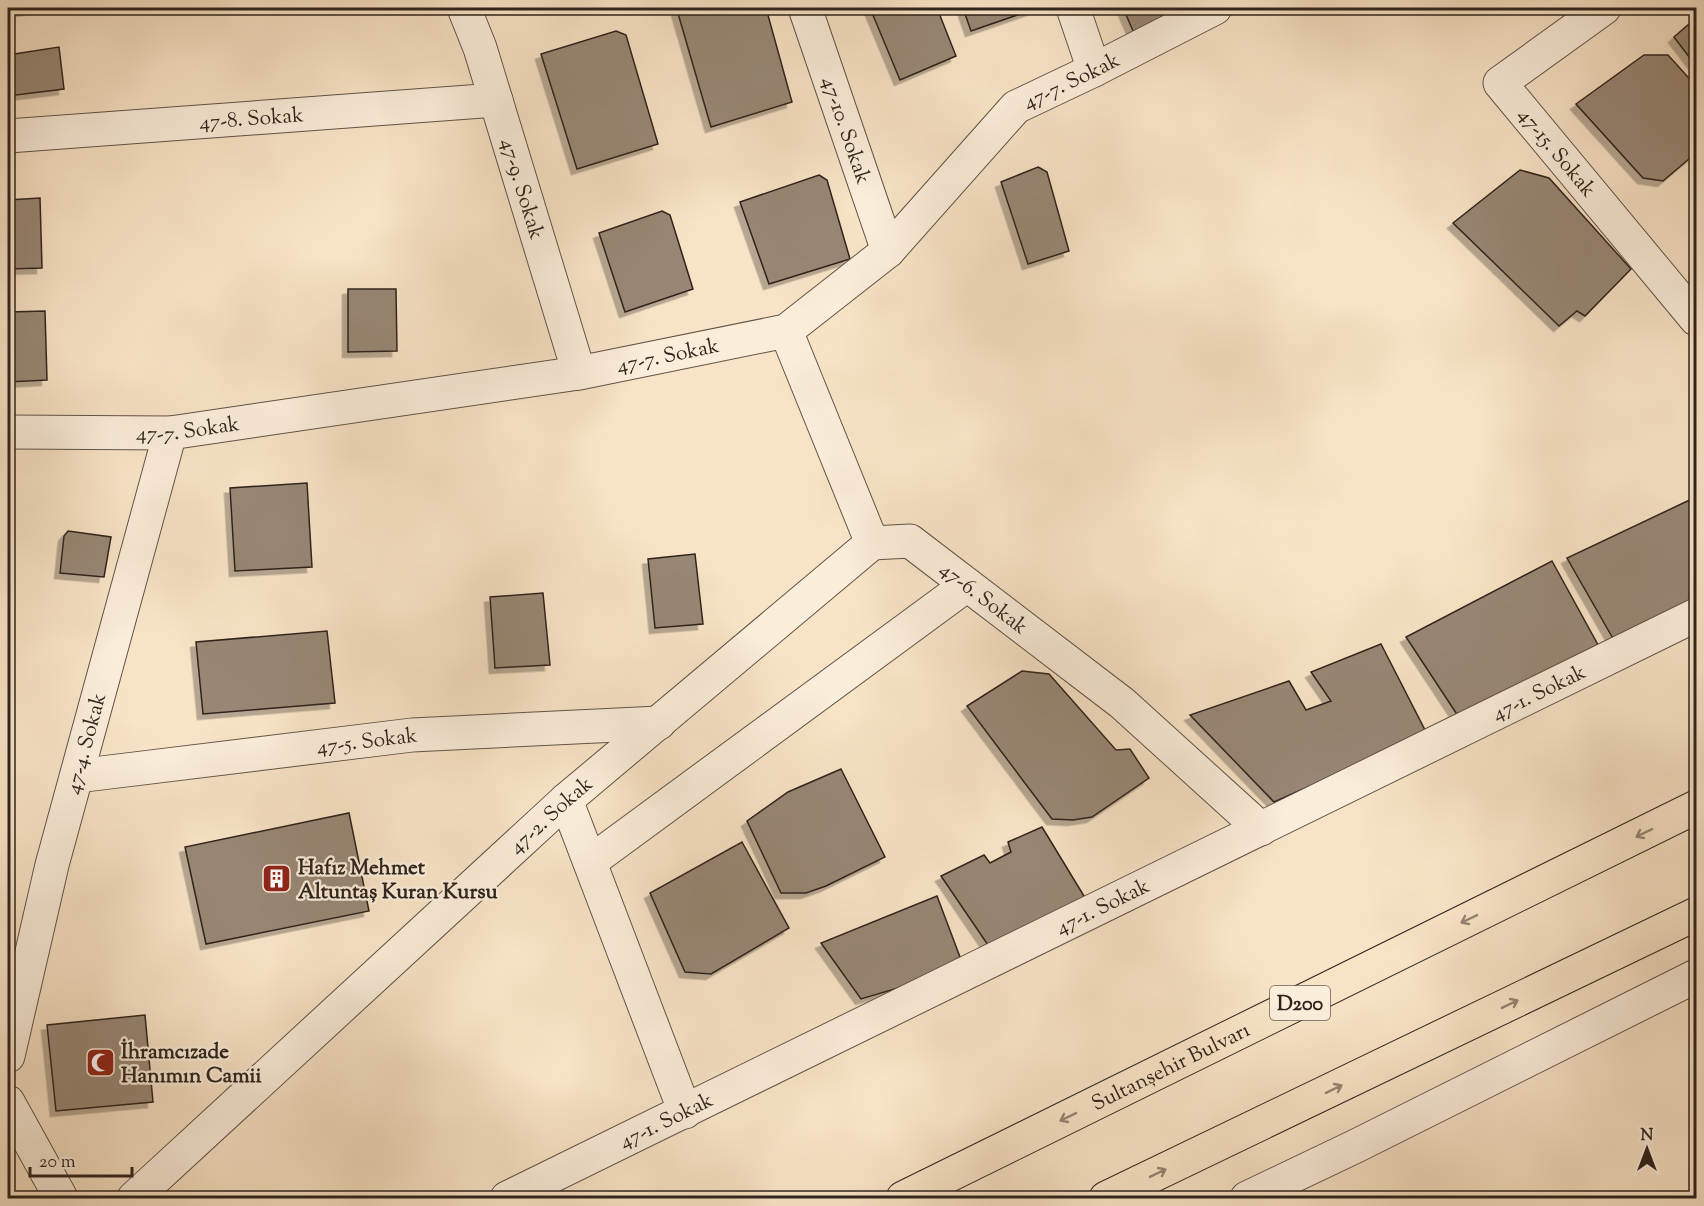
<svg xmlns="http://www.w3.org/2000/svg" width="1704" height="1206" viewBox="0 0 1704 1206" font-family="'Sorts Mill Goudy',serif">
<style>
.building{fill:#988775;stroke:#2f241d;stroke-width:1.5;filter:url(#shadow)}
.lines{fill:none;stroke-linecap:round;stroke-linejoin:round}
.minor-casing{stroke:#615447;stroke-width:35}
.highway-casing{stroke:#2f241d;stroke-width:35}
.minor{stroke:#faedda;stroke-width:33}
.highway{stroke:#f8e3c6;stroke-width:33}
.oneway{stroke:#948472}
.labels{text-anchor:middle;stroke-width:4.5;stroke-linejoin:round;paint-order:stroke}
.shield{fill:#faedda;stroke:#6c6056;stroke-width:1.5}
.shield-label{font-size:20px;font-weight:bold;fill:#2f241d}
.street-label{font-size:21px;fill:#2f241d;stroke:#faedda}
.poi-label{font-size:21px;font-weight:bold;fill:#2f241d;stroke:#faedda;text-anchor:start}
</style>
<defs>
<filter id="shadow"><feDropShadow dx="-5.5" dy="5.5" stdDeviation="0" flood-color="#0004"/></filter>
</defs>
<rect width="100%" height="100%" fill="#f8e3c6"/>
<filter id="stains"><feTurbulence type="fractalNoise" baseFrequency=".00333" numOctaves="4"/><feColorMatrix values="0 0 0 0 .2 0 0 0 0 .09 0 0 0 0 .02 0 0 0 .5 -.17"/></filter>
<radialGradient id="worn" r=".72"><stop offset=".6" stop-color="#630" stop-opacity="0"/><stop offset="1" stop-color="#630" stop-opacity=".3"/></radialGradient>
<!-- building -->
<g class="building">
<polygon points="8,8 40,8 8,13"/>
<polygon points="687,8 766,8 792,102 711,127 677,10"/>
<polygon points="870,8 937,8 956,56 900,80"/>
<polygon points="963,8 1032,8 1032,10 971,31"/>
<polygon points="1123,8 1185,8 1134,33"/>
<polygon points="1696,18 1696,66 1674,37"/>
<polygon points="616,31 626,35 658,144 577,169 541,54"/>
<polygon points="59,47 64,89 8,96 8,55"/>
<polygon points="1644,55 1668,55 1696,86 1696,153 1663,181 1643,178 1576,104"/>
<polygon points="1038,167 1047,172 1069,251 1028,264 1001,182"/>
<polygon points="1520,170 1549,178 1631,269 1585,316 1577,311 1559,326 1453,223"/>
<polygon points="819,175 827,180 850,259 769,284 740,202"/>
<polygon points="40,198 42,268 8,269 8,200"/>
<polygon points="662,211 670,215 693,289 625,312 599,233"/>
<polygon points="348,289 396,289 397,351 348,352"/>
<polygon points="45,311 47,380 8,382 8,312"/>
<polygon points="307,483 312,567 235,571 230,488"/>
<polygon points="1696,497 1696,600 1615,642 1567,558"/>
<polygon points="68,531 111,537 104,577 60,573 64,536"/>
<polygon points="695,554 703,624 655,628 648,559"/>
<polygon points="1552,561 1603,654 1460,719 1406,637"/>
<polygon points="543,593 550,665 495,668 490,597"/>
<polygon points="327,631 335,703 203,714 196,642"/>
<polygon points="1381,644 1427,734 1274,802 1190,715 1289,681 1306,710 1331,701 1311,672"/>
<polygon points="1022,671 1049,674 1116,750 1130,749 1149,778 1092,817 1073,820 1052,819 967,706"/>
<polygon points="841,769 885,857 826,886 806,893 781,893 747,821 788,792"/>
<polygon points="349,813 369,911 206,944 185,847"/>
<polygon points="1042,827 1087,901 990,948 941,876 984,855 990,863 1011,852 1008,842"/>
<polygon points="742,842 789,928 711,974 685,972 650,893"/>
<polygon points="937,896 960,957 925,980 861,999 821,943"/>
<polygon points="145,1015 153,1102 56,1111 47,1025"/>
</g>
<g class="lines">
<defs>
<g id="minor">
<path id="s1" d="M 464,8 L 480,48 L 579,373"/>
<path id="s2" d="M 805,8 L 888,251"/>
<polyline points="1073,8 1094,70"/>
<path id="s3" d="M 1604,8 L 1500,83 L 1696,319"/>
<path id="s4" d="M 8,136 L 496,100"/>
<path id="s5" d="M 786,331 L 872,543 L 910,541 L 1122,703 L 1261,829"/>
<path id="s6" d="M 8,432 L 170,433 L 579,373 L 786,331 L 888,251 L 1016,107 L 1094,70 L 1215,8"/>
<path id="s7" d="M 77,776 L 412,735 L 659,723"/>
<polyline points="566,800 685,1112"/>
<polyline points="590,862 967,585"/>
<path id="s8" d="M 8,1056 L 52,865 L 170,433"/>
<polyline points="8,1102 61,1198"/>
<path id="s9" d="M 134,1198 L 566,800 L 872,543"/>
<path id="s10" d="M 507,1198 L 1696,615"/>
<polyline points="1247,1198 1356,1146 1696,976"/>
</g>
<g id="highway">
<path id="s11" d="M 903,1198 L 1696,807"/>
<polyline points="1106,1198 1696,914"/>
</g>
</defs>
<!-- minor casing -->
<use href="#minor" class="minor-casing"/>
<!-- highway casing -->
<use href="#highway" class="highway-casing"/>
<!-- minor -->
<use href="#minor" class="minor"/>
<!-- highway -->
<use href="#highway" class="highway"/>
</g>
<!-- one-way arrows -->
<defs><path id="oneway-shaft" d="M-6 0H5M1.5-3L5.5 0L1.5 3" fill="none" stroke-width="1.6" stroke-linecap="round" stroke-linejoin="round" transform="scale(1.5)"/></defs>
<g class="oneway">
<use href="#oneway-shaft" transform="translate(1644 833) rotate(154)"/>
<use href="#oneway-shaft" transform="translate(1469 919) rotate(154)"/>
<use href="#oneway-shaft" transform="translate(1510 1004) rotate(-26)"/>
<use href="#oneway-shaft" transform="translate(1334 1089) rotate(-26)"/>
<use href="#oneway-shaft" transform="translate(1068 1117) rotate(154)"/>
<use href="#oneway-shaft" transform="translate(1158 1173) rotate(-26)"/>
</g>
<!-- icons -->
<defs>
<symbol id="building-square" viewBox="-11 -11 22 22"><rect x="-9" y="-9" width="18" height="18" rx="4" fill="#8f2418" stroke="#faedda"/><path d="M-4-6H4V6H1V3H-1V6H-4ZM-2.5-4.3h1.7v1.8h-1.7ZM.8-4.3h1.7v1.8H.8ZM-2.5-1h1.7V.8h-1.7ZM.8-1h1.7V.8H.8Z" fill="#fff"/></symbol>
<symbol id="mosque-square" viewBox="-11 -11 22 22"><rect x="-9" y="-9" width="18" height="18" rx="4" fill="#8f2418" stroke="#faedda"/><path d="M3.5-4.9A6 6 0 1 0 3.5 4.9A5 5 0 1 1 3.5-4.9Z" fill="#fff"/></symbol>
</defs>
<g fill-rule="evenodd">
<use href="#building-square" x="260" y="862" width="33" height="33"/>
<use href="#mosque-square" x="84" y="1046" width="33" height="33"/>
</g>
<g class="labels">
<!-- shield labels -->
<rect class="shield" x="1270" y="986" width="60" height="34" rx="4.5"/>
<g class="shield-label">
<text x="1300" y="1010">D200</text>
</g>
<!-- street labels -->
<g class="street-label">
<text dy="7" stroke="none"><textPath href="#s6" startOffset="1170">47-7. Sokak</textPath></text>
<text dy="7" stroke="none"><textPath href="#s4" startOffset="244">47-8. Sokak</textPath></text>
<text dy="7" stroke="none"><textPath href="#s2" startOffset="129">47-10. Sokak</textPath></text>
<text dy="7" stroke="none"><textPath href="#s3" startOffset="218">47-15. Sokak</textPath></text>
<text dy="7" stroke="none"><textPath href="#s1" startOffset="190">47-9. Sokak</textPath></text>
<text dy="7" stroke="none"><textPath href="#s6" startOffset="666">47-7. Sokak</textPath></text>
<text dy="7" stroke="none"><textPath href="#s6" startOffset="180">47-7. Sokak</textPath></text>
<text dy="7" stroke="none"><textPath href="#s5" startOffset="360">47-6. Sokak</textPath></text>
<text dy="7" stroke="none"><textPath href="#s10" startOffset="1149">47-1. Sokak</textPath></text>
<text dy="7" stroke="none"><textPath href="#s7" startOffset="292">47-5. Sokak</textPath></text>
<text dy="7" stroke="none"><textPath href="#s8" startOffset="322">47-4. Sokak</textPath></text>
<text dy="7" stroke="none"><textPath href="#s9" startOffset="566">47-2. Sokak</textPath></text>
<text dy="7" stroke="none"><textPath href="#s10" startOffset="663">47-1. Sokak</textPath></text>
<text dy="7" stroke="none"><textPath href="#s11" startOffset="298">Sultanşehir Bulvarı</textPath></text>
<text dy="7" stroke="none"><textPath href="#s10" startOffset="177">47-1. Sokak</textPath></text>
</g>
<!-- poi labels -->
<g class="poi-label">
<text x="298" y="874">Hafız Mehmet<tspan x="298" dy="24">Altuntaş Kuran Kursu</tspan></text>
<text x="121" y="1058">İhramcızade<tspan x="121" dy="24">Hanımın Camii</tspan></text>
</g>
</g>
<!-- margin -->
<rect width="1704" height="1206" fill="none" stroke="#f8e3c6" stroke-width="30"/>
<rect x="9" y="9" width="1686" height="1188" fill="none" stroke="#2f241d" stroke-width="3"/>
<rect x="15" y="15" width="1674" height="1176" fill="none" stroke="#2f241d" stroke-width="1.5"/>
<!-- north arrow -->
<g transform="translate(1647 1149)" stroke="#faedda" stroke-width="4.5" paint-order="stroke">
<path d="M0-4.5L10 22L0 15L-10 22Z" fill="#2f241d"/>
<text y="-9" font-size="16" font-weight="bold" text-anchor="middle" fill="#2f241d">N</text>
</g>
<!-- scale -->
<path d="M30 1167v9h102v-9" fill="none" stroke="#2f241d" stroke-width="3"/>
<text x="39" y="1167" font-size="18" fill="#2f241d" stroke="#faedda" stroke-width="4.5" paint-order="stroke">20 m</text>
<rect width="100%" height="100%" filter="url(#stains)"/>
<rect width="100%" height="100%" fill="url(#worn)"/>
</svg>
